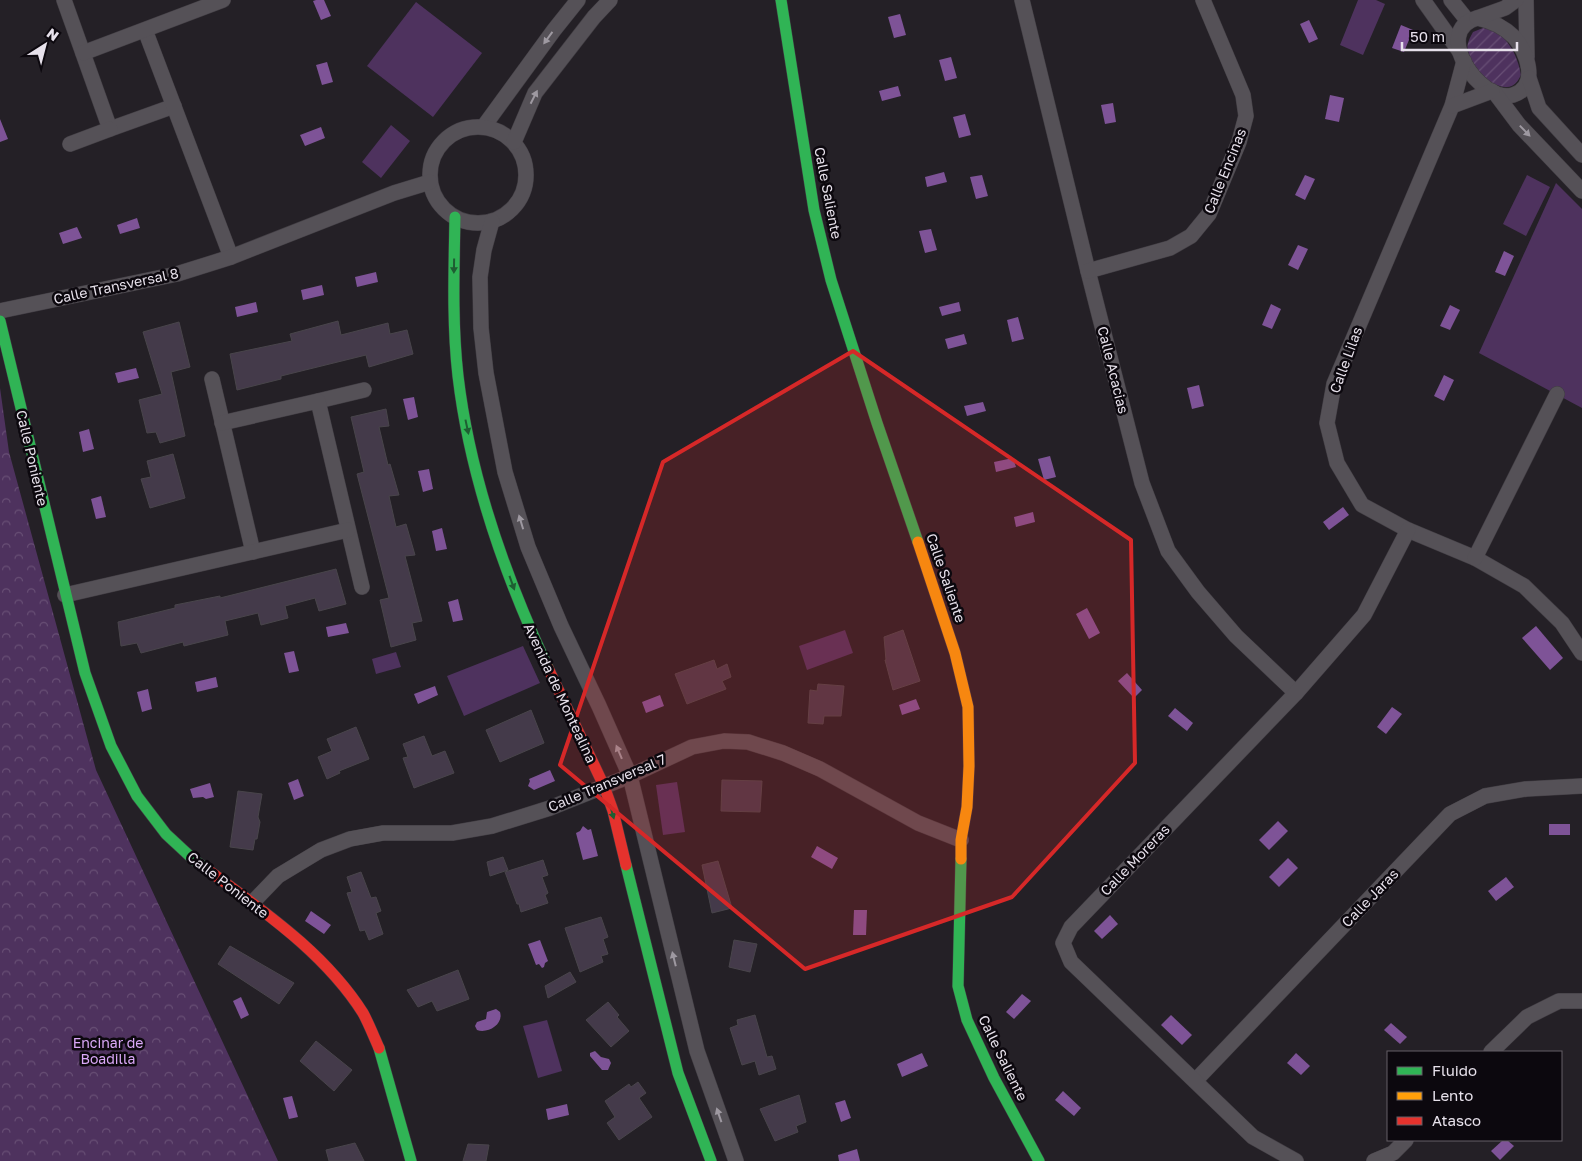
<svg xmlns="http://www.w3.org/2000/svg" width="1582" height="1161" viewBox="0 0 1582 1161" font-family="'Golos Text',sans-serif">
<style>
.green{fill:#4e325e}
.forest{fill:url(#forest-crowns)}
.garden{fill:url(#garden-furrows)}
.water{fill:#7e5397}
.building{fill:#443a4a;stroke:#49454b}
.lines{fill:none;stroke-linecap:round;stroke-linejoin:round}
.street-casing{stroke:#413d43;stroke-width:16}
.fast-casing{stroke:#413d43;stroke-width:12}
.slow-casing{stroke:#413d43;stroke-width:12}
.jam-casing{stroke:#413d43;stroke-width:12}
.street{stroke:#555157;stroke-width:15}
.fast{stroke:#30b455;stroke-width:11}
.slow{stroke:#ff9f0a;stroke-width:11}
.jam{stroke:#e5322d;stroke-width:11}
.oneway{fill:#9e99a1}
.oneway2{fill:#1e5e32}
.marked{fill:#d62828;fill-opacity:0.2;stroke:#d62828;stroke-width:4;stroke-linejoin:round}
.labels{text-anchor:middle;stroke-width:5;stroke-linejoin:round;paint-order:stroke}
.street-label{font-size:14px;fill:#e7e1eb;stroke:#0c080e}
.park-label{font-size:14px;fill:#dba9f9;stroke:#0c080e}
</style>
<defs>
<pattern id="forest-crowns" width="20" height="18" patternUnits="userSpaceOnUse" patternTransform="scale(1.25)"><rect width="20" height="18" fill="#4e325e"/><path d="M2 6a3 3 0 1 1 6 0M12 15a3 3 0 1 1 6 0" fill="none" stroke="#684f75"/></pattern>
<pattern id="garden-furrows" width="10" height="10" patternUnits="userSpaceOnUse" patternTransform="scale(1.25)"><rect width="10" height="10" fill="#4e325e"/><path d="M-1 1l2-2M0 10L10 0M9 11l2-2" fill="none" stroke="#684f75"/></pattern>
</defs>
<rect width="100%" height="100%" fill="#242026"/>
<!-- green -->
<g class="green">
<polygon points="1358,0 1376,0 1385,4 1363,55 1340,45"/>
<polygon points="416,2 482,53 433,117 367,66"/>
<polygon points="391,125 410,141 381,178 362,162"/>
<polygon points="1527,175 1550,187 1526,236 1503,224"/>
<polygon points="1556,183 1582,209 1582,408 1479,353"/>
<polygon points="845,630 853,653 807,670 799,646"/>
<polygon points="523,646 540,683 464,716 447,676"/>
<polygon points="396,652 401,667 376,674 372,659"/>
<polygon points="677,782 685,832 663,835 656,785"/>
<polygon points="547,1020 562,1071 538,1078 523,1026"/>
</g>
<!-- forest -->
<polygon class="forest" points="0,388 9,452 96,770 278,1161 0,1161"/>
<!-- garden -->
<path class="garden" d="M 1483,28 C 1506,30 1518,56 1521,75 C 1518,81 1514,87 1507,87 C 1490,88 1472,66 1468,51 C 1466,44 1470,38 1473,32 Z"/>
<!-- water -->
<g class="water">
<polygon points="316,0 324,0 331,16 321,20 313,1"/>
<polygon points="900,14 906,35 894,38 888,17"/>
<polygon points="1309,20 1318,39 1309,43 1300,24"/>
<polygon points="1401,25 1413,30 1404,52 1392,48"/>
<polygon points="951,57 957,78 945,81 939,60"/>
<polygon points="327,62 333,82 322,85 316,65"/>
<polygon points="898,86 901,96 882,101 879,91"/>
<polygon points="1330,95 1344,98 1339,122 1325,119"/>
<polygon points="1113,103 1116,122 1105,124 1101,105"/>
<polygon points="965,114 971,135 959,138 953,117"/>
<polygon points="0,119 8,139 0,142"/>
<polygon points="321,127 325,138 305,146 300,135"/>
<polygon points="944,172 947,182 927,187 925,177"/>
<polygon points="982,175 988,196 976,199 970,177"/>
<polygon points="1305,175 1315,179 1305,200 1295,195"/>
<polygon points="137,218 140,228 120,234 117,225"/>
<polygon points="77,227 82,238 63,244 59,233"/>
<polygon points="931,229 937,250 925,253 919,231"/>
<polygon points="1298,245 1308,249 1298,270 1288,265"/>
<polygon points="1504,251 1514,256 1505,276 1495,272"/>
<polygon points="376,272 378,282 357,287 355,277"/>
<polygon points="322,285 324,295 303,300 301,290"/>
<polygon points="256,302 258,312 237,317 235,307"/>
<polygon points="959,302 961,311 942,316 939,307"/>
<polygon points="1271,304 1281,309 1272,329 1262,325"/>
<polygon points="1450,305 1460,310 1450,330 1440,326"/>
<polygon points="1018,317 1024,339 1012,342 1007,320"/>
<polygon points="964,334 967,344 948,349 945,339"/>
<polygon points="136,368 139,378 118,383 115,373"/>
<polygon points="1444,375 1454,380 1444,401 1434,396"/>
<polygon points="1199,385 1204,406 1192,409 1187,388"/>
<polygon points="414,397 418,417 408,420 403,399"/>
<polygon points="983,402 986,411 967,416 964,406"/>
<polygon points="89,429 94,449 83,452 79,432"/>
<polygon points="1050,456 1056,477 1044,480 1038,459"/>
<polygon points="1013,458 1016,467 996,472 994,462"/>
<polygon points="429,469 433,489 423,492 418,471"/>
<polygon points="101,496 106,517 96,519 91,499"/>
<polygon points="1343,507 1349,515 1329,530 1323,522"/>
<polygon points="1033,512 1035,522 1016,527 1014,517"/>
<polygon points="442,528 447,549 436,551 432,531"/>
<polygon points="458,599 463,620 453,622 448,602"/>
<polygon points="1087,608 1100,633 1089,639 1076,614"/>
<polygon points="346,623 349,633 328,637 326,627"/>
<polygon points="1536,626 1563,658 1550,670 1522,638"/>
<polygon points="294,651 299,671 289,673 284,653"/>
<polygon points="1127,673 1142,690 1134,698 1118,681"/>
<polygon points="216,677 218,687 197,692 195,682"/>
<polygon points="435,686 438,695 418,704 414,694"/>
<polygon points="148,689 152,709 142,712 137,692"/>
<polygon points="660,695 664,706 646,713 642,702"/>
<polygon points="916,699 920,709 902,715 899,705"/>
<polygon points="1392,707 1402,714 1386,734 1377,727"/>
<polygon points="1175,708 1193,723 1187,731 1168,716"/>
<polygon points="550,770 555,781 534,790 528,786 530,781 529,779"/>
<polygon points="298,779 304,796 294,800 288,783"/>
<polygon points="210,783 214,797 206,799 203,797 193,798 190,789"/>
<polygon points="1278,821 1288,831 1269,850 1259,840"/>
<rect x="1549" y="824" width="21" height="11"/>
<polygon points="583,826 588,830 591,829 598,856 583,860 576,833 580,831"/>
<polygon points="817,846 838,858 832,869 811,857"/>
<polygon points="1288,858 1298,868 1279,887 1269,877"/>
<polygon points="1506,877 1514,887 1496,901 1488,891"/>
<polygon points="854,910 867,910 866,935 853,935"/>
<polygon points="311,911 331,925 324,934 305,921"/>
<polygon points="1110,915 1118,924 1102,939 1094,931"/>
<polygon points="540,940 548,961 545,963 544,967 542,968 539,964 536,965 528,944"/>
<polygon points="1022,994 1031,1001 1014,1019 1006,1012"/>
<polygon points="241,997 249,1015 241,1019 233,1001"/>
<path d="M 496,1009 L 500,1012 C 504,1024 488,1034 477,1030 L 475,1026 L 477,1022 L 486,1019 L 487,1012 Z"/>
<polygon points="1171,1015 1192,1035 1182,1045 1161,1025"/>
<polygon points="1391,1023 1407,1037 1400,1044 1384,1030"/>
<polygon points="595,1051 601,1057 609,1059 611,1063 608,1070 602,1070 590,1056 590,1053"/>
<polygon points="922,1053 928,1066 902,1077 897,1064"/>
<polygon points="1296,1053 1310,1066 1301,1075 1287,1063"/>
<polygon points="1063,1091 1081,1108 1074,1116 1055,1100"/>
<polygon points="292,1096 298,1117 289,1119 283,1098"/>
<polygon points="845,1100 851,1118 841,1122 835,1103"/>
<polygon points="567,1104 569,1115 548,1120 546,1109"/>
<polygon points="1503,1140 1507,1140 1514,1146 1500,1160 1491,1151"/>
<polygon points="857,1149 860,1161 839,1161 838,1155"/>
</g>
<!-- building -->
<g class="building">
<polygon points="338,321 341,335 388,323 390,334 407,330 413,354 369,367 366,355 281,376 281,379 237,390 230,354 292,341 290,334"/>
<polygon points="179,322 190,367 171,372 185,436 160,443 156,432 147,433 139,400 162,394 143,332"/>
<polygon points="386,409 389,426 379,427 388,465 390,464 399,495 389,496 396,527 406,524 415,555 405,556 422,621 412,623 416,640 391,647 380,600 389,598 357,474 364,472 351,417"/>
<polygon points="173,454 185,498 150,508 141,479 151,477 147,461"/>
<polygon points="336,569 346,604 319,611 315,598 285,606 288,618 261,625 258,613 225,621 228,635 184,646 183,642 141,653 137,643 121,646 118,622 175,608 175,605 220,596 220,598"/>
<polygon points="903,630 920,681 893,690 885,660 886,660 884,637"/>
<polygon points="714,660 717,669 727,664 731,677 722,681 726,689 687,704 675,674"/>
<polygon points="818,684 844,686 841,716 824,716 823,724 808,723 810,690 817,691"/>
<polygon points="531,710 544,743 500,762 486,730"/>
<polygon points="356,727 369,759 339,771 340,773 327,779 318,757 332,751 327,739"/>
<polygon points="424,736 432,756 445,751 454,773 414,788 403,758 408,757 403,744"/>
<polygon points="722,780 762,781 760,812 721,811"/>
<polygon points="238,791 262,794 258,817 260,822 257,839 255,839 253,850 230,847"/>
<polygon points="503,857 508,870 490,876 487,862"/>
<polygon points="543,860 548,875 542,877 548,893 545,895 548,903 521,912 519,904 517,904 505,872"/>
<polygon points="718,861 732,908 712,913 702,865"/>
<polygon points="361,872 371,898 376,897 381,911 376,913 383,934 369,940 365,930 360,931 347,893 352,892 347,877"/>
<polygon points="601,917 608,937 603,939 608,954 601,956 603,962 580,972 565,928"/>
<polygon points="734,940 757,944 750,972 729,967"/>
<polygon points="230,946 294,983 279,1004 218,964"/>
<polygon points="458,970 469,999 437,1011 432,1001 418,1007 407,990"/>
<polygon points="570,972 576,982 548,998 545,986"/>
<polygon points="608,1002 619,1015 617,1017 629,1031 611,1047 586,1020"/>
<polygon points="755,1015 767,1057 772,1056 776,1069 759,1075 755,1061 742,1065 730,1028 738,1025 737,1020"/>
<polygon points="316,1041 352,1070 334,1091 300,1061"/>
<polygon points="638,1082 646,1093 639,1098 652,1117 619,1140 607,1123 615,1117 605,1101 629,1084 631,1087"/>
<polygon points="799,1095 806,1122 796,1126 798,1132 775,1141 760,1109"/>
<polygon points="355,1143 364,1161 329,1161 326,1150"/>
<polygon points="468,1144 489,1145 486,1161 463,1161"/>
</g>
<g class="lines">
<defs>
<g id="street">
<polyline points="64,0 110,129 174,106"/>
<polyline points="1022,0 1088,271 1142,483 1168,551 1198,592 1236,636 1296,693"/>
<polyline points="1423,0 1460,52"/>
<polyline points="1451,0 1467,20"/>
<polyline points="1526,0 1527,57"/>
<path d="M 1477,18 C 1491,21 1503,26 1514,37 C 1527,51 1540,87 1513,95 C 1480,104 1431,31 1477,18 Z"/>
<polyline points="1477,18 1505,8 1516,0"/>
<polyline points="145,30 231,257"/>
<polyline points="83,53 223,0"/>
<polyline points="1464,61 1452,106 1334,384 1327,423 1337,463 1362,505 1408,530 1475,558 1524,586 1562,623 1582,653"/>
<polyline points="1529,78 1539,108 1582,155"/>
<polyline points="1495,93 1519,125 1582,191"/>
<polyline points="1452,106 1492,91"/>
<polyline points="484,126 554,30 578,0"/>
<circle cx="478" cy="175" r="48"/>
<polyline points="514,142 535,93 594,17 610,0"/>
<polyline points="70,144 110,129"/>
<polyline points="492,221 484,250 480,277 481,328 486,373 505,472 528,547 561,626 599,706 630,776 697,1051 736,1161"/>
<polyline points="1088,271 1170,248 1191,236 1209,214 1239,142 1246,116 1243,95 1203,0"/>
<polyline points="0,311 177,274 231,257 394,193 430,182"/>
<polyline points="212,379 253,552"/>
<polyline points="318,401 364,390"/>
<polyline points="222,423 318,401 362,587"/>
<polyline points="1475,558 1557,394"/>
<polyline points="65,595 348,530"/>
<polyline points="252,903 278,876 321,850 350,839 383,833 452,833 492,826 550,808 630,776 692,747 724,741 748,742 783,753 820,769 918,823 961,840"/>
<polyline points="1491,1052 1527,1017 1559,1001 1582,1001"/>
<polyline points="1195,1081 1450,814 1485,796 1526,789 1582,786"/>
<polyline points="1296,1161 1253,1137 1071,962 1063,943 1071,927 1296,693 1364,615 1408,530"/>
<polyline points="1374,1161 1393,1153 1406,1140"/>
</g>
<g id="fast">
<polyline points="781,0 814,210 831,280 877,423 918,542"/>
<path d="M 455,217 C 454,270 452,323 458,376 C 470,478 505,576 548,668"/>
<polyline points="0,321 85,673 111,746 137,796 166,834 194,860 208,870"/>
<polyline points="961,859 958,986 967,1020 994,1078 1039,1161"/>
<polyline points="626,865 678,1073 711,1161"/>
<polyline points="379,1048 411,1161"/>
</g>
<polyline id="slow" points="918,542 955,653 968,707 969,766 967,807 961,840 961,859"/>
<g id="jam">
<polyline points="548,668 604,786 613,811 626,865"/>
<path d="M 208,870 C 263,911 325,953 363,1013 C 369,1024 374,1037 379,1048"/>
</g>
</defs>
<!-- street casing -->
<use href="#street" class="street-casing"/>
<!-- fast casing -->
<use href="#fast" class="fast-casing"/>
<!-- slow casing -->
<use href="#slow" class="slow-casing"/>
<!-- jam casing -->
<use href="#jam" class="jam-casing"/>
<!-- street -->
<use href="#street" class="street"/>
<!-- fast -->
<use href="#fast" class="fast"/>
<!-- slow -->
<use href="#slow" class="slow"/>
<!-- jam -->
<use href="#jam" class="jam"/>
</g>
<!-- one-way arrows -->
<defs><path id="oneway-solid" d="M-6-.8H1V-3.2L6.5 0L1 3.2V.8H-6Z" transform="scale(1.25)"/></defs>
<g class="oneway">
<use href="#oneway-solid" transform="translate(548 38) rotate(126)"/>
<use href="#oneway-solid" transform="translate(534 97) rotate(-63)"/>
<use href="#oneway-solid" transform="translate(1525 131) rotate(46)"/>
<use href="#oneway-solid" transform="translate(521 522) rotate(-107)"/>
<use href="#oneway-solid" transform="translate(619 752) rotate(-113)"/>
<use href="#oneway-solid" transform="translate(674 959) rotate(-104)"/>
<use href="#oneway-solid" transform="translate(719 1115) rotate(-109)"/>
</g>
<g class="oneway2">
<use href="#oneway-solid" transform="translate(454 266) rotate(91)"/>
<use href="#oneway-solid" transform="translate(467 427) rotate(78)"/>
<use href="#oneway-solid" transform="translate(512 583) rotate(70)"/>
<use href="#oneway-solid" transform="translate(612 812) rotate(74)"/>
</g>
<!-- marked area -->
<path class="marked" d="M 853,351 L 1131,540 L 1135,763 L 1012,897 L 805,969 L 560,765 L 663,462 Z"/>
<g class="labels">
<!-- street labels -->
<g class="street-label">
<text transform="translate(1225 171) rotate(-68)" y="5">Calle Encinas</text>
<text transform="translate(828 193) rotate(79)" y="5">Calle Saliente</text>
<text transform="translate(116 286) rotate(-12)" y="5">Calle Transversal 8</text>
<text transform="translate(1346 360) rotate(-70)" y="5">Calle Lilas</text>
<text transform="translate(1113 370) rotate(76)" y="5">Calle Acacias</text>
<text transform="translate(32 458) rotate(77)" y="5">Calle Poniente</text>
<text transform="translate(946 578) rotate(71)" y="5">Calle Saliente</text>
<text transform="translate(560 693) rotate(65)" y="5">Avenida de Montealina</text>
<text transform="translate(607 783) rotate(-23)" y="5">Calle Transversal 7</text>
<text transform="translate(1135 860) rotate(-46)" y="5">Calle Moreras</text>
<text transform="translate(228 885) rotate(38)" y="5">Calle Poniente</text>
<text transform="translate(1370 898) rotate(-46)" y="5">Calle Jaras</text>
<text transform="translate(1003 1058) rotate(64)" y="5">Calle Saliente</text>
</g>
<!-- park labels -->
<g class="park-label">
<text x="108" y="1048">Encinar de<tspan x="108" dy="16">Boadilla</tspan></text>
</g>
</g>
<!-- legend -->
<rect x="1387" y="1051" width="175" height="90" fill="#0c080e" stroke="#645f66"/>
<rect x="1397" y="1067" width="25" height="8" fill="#30b455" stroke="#645f66"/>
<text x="1432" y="1076" font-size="15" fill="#e7e1eb">Fluido</text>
<rect x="1397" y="1092" width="25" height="8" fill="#ff9f0a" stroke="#645f66"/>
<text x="1432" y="1101" font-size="15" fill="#e7e1eb">Lento</text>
<rect x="1397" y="1117" width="25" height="8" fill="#e5322d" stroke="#645f66"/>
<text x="1432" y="1126" font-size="15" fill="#e7e1eb">Atasco</text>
<!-- north arrow -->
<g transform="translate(45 45) rotate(36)" stroke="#0c080e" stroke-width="4" paint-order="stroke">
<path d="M0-4L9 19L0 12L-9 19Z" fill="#e7e1eb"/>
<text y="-8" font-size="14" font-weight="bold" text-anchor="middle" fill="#e7e1eb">N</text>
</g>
<!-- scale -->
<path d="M1402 42v8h115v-8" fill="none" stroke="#e7e1eb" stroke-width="2.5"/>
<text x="1410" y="42" font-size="15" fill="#e7e1eb" stroke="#0c080e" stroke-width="4" paint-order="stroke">50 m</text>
</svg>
